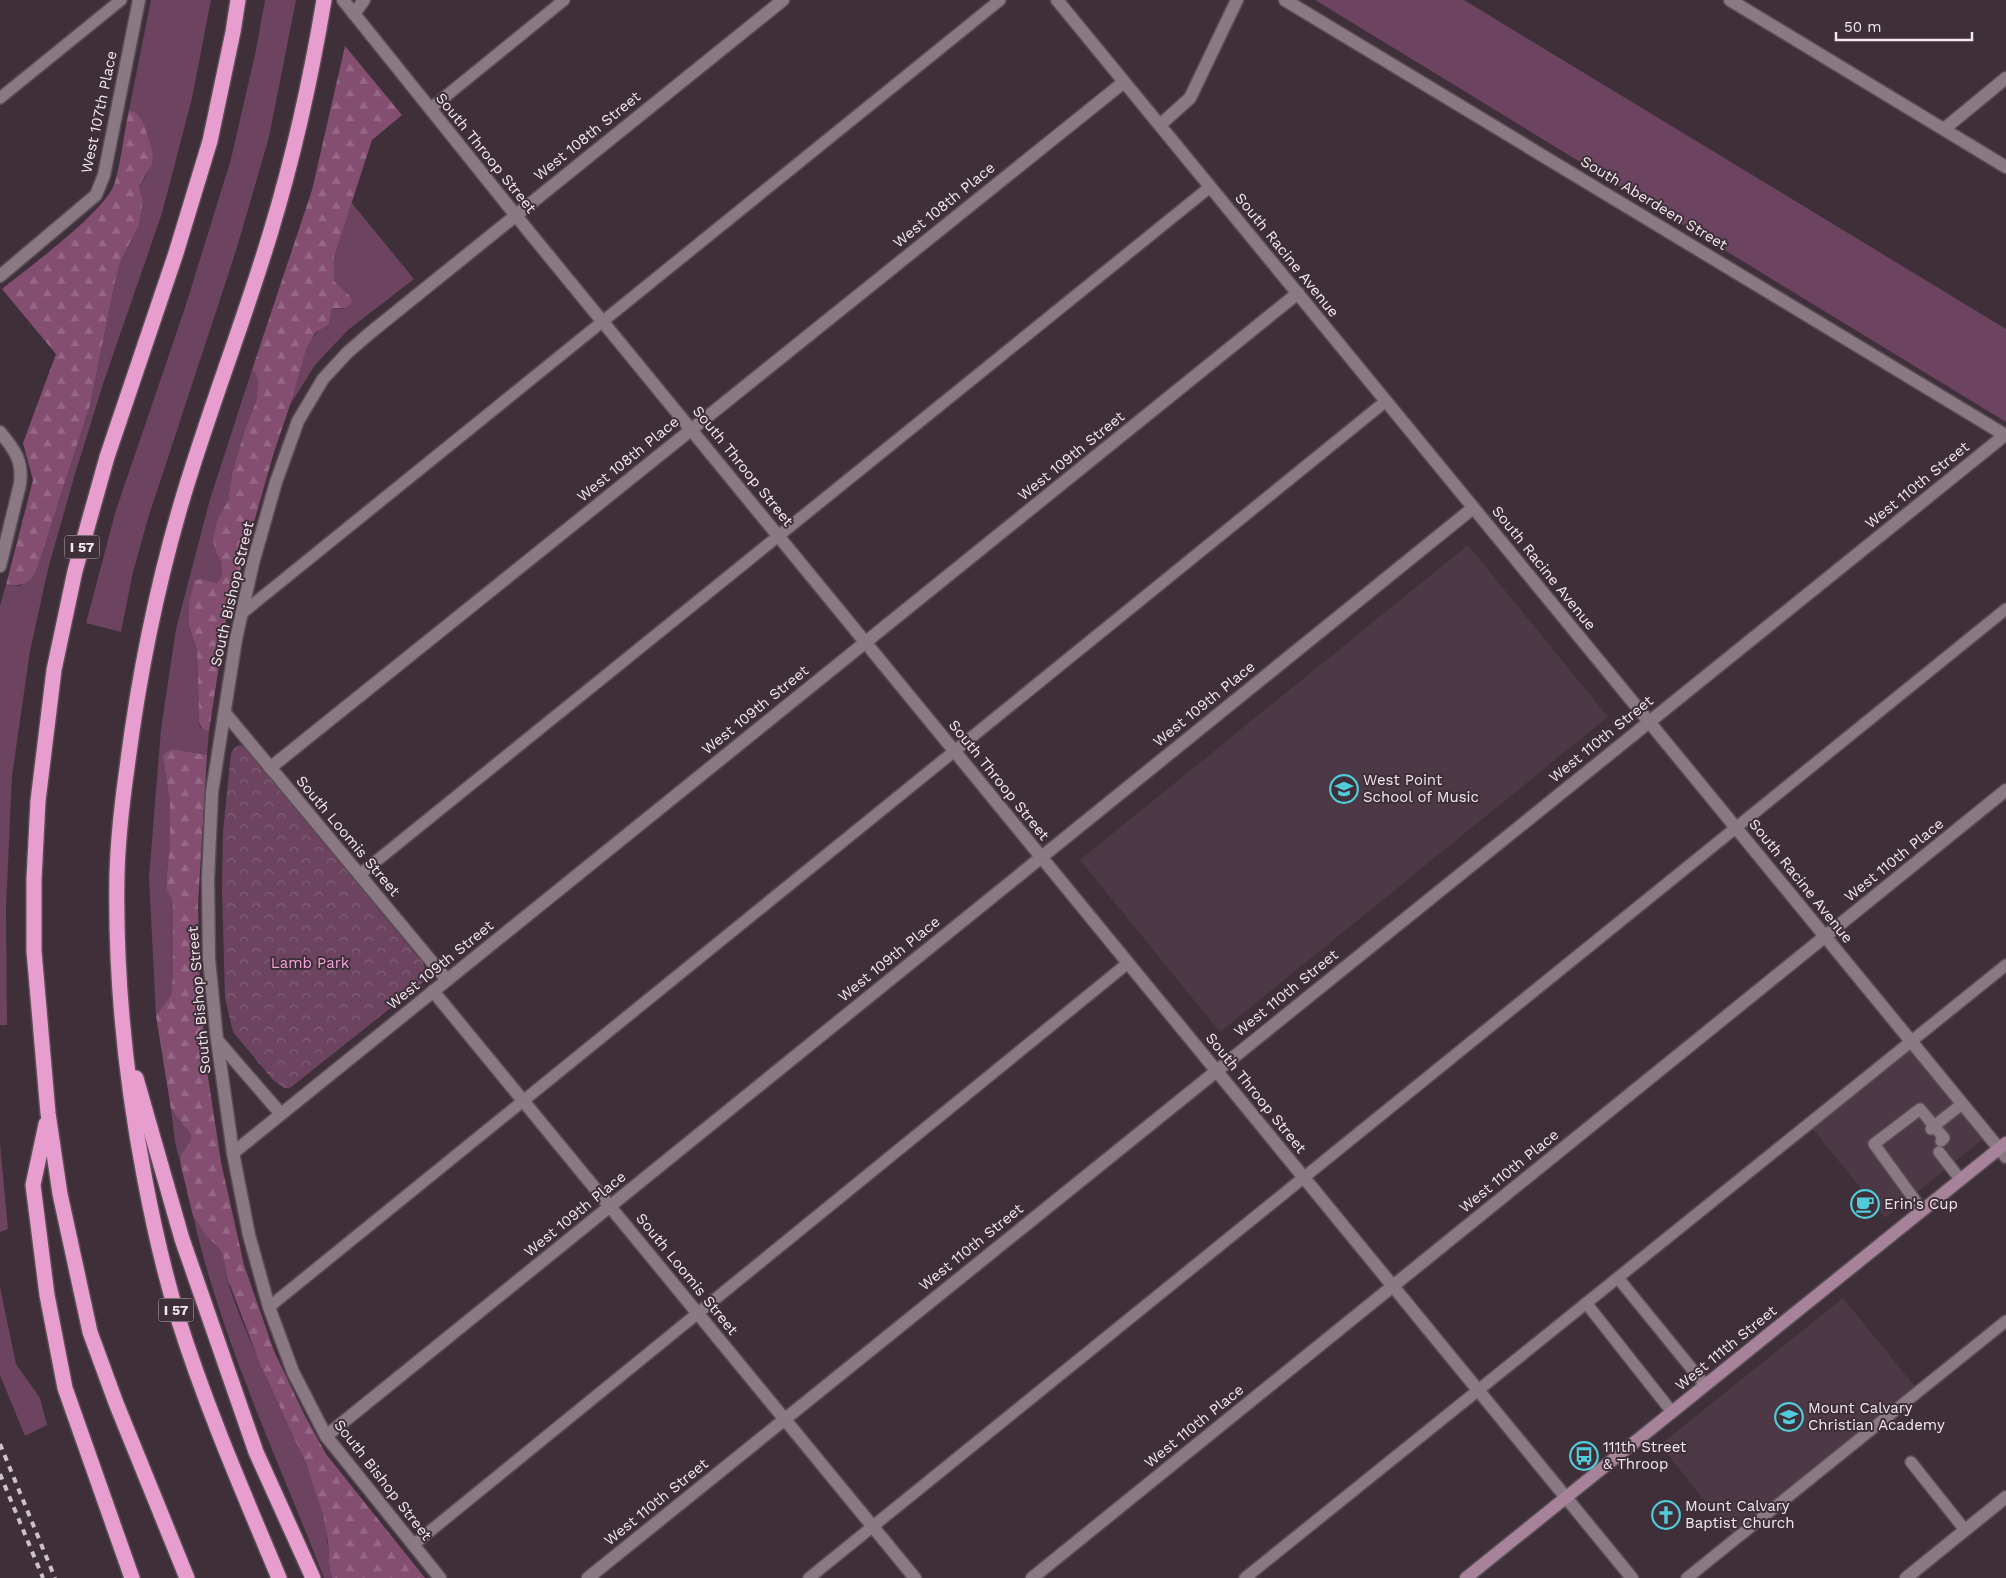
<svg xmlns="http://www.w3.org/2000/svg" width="2006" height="1578" viewBox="0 0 2006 1578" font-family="'Work Sans',sans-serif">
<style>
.built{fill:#4d3945}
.green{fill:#6c445f}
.forest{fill:url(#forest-firs)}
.park{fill:url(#park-crowns)}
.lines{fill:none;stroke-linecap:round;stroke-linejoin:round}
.service-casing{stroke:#5a4d56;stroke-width:14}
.minor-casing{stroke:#5a4d56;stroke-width:15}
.secondary-casing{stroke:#5a4d56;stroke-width:15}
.motorway-casing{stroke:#5a4d56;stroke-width:18}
.service{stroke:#8a7883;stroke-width:11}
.minor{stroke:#8a7883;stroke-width:12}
.secondary{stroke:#a68399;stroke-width:12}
.motorway{stroke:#e79dcd;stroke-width:15}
.rail{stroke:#cdc2c9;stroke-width:4;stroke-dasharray:6 6;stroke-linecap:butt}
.labels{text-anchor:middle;stroke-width:4;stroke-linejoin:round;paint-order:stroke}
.shield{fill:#3e2f39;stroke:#bcb0b8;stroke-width:1}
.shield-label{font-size:14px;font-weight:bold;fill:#f2e8ee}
.street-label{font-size:15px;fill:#f2e8ee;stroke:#3e2f39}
.poi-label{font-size:15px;fill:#f2e8ee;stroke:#3e2f39;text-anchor:start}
.park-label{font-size:15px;fill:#f5a3d8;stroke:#3e2f39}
</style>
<defs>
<pattern id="forest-firs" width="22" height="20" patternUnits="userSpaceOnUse" patternTransform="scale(1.25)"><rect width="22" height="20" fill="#844e71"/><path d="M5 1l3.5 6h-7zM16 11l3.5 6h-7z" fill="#966886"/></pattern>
<pattern id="park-crowns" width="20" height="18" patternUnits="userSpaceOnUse" patternTransform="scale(1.25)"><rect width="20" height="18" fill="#6c445f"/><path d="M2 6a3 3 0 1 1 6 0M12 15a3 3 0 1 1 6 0" fill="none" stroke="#815f76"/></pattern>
</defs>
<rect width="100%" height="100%" fill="#3e2f39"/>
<!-- built -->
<g class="built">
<polygon points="1468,545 1608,717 1220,1032 1080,860"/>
<polygon points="1914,1044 1988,1135 1885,1218 1811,1127"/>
<polygon points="1843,1298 1917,1389 1734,1537 1660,1445"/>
</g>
<!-- green -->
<g class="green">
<polygon points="151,0 211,0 192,98 162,213 104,381 75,474 48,569 30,651 12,776 6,908 7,1025 0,1025 0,606 6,585 20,586 36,572 90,405 116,277 121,260 139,225 143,201 139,186 145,178 153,153 137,113 129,110"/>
<polygon points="265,0 296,0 269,137 254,189 235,254 149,515 133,572 121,632 86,623 116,510 185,308 231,159 256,50"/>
<polygon points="1315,0 1464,0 2006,329 2006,422"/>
<path d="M 351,202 L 414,279 L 348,330 L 315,365 L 290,405 C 296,377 301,337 329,324 L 332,308 L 344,309 L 349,295 L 334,281 L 334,257 Z"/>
<polygon points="252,370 256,374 258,383 256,402 246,426 232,473 228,502 218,518 216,553 221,561 222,576 217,583 201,579 189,626 197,650 199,722 200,727 209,731 207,755 172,749 163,758 170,802 170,844 167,872 167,890 173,903 173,974 171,995 156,1016 149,877 161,729 176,629 210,499"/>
<polygon points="171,1109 191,1135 190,1142 181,1154 181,1166 175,1142"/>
<polygon points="0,1144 8,1229 0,1232"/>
<path d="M 193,1216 C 201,1231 217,1241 223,1255 C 225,1262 225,1270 227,1278 C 235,1307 248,1335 260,1363 C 281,1414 309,1461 323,1514 C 329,1536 327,1557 332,1578 L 324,1578 C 278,1459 222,1342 193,1216 Z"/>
<polygon points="0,1287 16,1364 40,1398 47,1425 25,1436 0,1375"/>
</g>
<!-- forest -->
<g class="forest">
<path d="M 345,46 L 402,115 L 372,140 L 334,257 L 334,281 L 349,295 L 352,301 C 347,311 341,308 332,308 L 329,324 L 315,333 L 306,349 L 290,405 L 274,452 L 226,620 L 209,731 C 203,730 201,728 199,722 L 197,650 L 189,626 L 189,603 L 195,581 L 201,579 L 217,583 L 222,576 L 221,561 L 216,553 L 213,539 L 218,518 L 228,501 L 232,473 L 246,426 L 256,402 L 258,383 L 256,374 L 252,370 L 312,190 Z"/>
<path d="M 129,110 L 137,113 L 143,122 L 153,153 L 152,164 L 139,186 L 143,201 L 139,225 L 121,260 L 116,277 L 90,405 L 36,572 C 28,585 20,586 6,585 L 33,480 L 23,443 L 56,354 L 2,289 C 28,268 103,213 114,185 C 121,164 124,132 129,110 Z"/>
<polygon points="172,749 207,755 198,904 200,992 208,1077 221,1162 244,1265 274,1351 304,1414 326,1454 425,1578 332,1578 329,1564 328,1541 323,1514 306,1464 260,1364 227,1277 223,1255 218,1247 205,1234 193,1216 181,1166 181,1154 190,1142 191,1135 171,1109 156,1016 171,995 173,974 173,903 167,890 167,873 170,844 170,802 163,758 164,754"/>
</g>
<!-- park -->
<path class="park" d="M 240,745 L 245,748 L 423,963 C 426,971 427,976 422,983 L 290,1088 L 284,1088 L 273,1080 L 233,1032 L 225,998 L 222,888 L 223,831 L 231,753 L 235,747 Z"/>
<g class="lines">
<defs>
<g id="service">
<polyline points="0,98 121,0"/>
<polyline points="430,109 564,0"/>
<polyline points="241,614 1000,0"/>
<polyline points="359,875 1210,187"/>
<polyline points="1931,1129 1934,1126 1944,1138 1941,1141"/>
<polyline points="1939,1152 1960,1179"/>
<polyline points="1922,1210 1874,1144 1920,1109 1934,1126 1962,1104"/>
<polyline points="1618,1278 1705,1385"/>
<polyline points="1586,1303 1672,1412"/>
<polyline points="269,1307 1386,401"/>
<polyline points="1911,1462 1965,1530"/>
<polyline points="413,1545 1128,963"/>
<polyline points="809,1578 2006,609"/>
<polyline points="1245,1578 2006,965"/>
<polyline points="1687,1578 2006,1321"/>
</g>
<g id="minor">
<polyline points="343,0 530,233 1632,1578"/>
<polyline points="1057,0 2006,1157"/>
<polyline points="1730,0 2006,167"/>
<polyline points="354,14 364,0"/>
<polyline points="1160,125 1190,98 1237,0"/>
<polyline points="1944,129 2006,78"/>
<polyline points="0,276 96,195 104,175 139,0"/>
<path d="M 0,432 C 15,450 23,461 20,484 L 0,566"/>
<polyline points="225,713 447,980"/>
<polyline points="270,768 1124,82"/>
<polyline points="433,991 915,1578"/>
<polyline points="217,1040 281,1114"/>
<polyline points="233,1153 1298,293"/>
<polyline points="326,1436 1473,508"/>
<polyline points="440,1578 326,1436 293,1372 269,1307 249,1235 233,1153 217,1040 209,959 208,879 212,792 236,639 253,563 276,482 298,421 323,379 347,353 370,333 783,0"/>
<polyline points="588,1578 2005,435 1285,0"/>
<polyline points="1032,1578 2006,790"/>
<polyline points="1906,1578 2006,1497"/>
</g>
<polyline id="secondary" points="1466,1578 2006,1143"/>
<g id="motorway">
<polyline points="136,1078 182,1239 256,1452 313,1578"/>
<polyline points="46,1124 33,1185 47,1295 65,1388 132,1578"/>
<polyline points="187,1578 116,1403 90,1332 60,1194 48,1113 34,951 34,879 38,801 54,670 75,571 107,457 176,253 210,141 233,32 238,0"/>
<path d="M 279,1578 C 243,1492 206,1407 178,1318 C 164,1272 153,1223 144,1175 C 125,1075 115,976 117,874 C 118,839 122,803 127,768 C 138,681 155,595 179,511 C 206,417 243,325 271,231 C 294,155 311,78 324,0"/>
</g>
</defs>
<!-- service casing -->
<use href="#service" class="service-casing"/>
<!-- minor casing -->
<use href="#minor" class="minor-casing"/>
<!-- secondary casing -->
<use href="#secondary" class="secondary-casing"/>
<!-- motorway casing -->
<use href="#motorway" class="motorway-casing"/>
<!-- service -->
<use href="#service" class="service"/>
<!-- minor -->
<use href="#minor" class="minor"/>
<!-- secondary -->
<use href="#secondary" class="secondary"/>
<!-- motorway -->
<use href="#motorway" class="motorway"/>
<!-- rail -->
<g class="rail">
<polyline points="0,1444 55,1578"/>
<polyline points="0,1474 43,1578"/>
</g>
</g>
<!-- icons -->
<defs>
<symbol id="school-ring" viewBox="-11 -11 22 22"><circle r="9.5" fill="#3e2f39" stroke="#52cbd8" stroke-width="1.5"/><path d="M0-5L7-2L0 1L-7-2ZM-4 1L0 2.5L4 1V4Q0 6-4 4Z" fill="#52cbd8"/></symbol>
<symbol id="cafe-ring" viewBox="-11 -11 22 22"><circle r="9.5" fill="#3e2f39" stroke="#52cbd8" stroke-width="1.5"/><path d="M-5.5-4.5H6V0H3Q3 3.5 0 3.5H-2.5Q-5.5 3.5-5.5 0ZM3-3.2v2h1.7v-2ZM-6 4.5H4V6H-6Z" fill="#52cbd8"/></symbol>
<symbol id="bus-ring" viewBox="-11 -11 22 22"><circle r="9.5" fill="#3e2f39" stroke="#52cbd8" stroke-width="1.5"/><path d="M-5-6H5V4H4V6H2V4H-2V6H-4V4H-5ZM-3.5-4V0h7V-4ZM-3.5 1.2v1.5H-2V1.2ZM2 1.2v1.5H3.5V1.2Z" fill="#52cbd8"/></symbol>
<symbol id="church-ring" viewBox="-11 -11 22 22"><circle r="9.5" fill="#3e2f39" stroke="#52cbd8" stroke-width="1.5"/><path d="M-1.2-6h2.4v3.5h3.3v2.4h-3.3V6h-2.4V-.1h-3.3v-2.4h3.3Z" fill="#52cbd8"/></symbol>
</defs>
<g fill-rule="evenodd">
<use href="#school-ring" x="1328" y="773" width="32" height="32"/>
<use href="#cafe-ring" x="1849" y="1188" width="32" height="32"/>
<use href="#school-ring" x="1773" y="1401" width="32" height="32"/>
<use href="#bus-ring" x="1568" y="1440" width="32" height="32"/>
<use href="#church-ring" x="1650" y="1499" width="32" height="32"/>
</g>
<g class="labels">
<!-- shield labels -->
<g class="shield">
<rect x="64.5" y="535.5" width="35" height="23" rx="4"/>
<rect x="158.5" y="1298.5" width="35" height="23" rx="4"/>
</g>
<g class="shield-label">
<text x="82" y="552">I 57</text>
<text x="176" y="1315">I 57</text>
</g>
<!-- street labels -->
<g class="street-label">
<text transform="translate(99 112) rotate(-78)" y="5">West 107th Place</text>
<text transform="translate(587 136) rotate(-39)" y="5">West 108th Street</text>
<text transform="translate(486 153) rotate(51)" y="5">South Throop Street</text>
<text transform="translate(1654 203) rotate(31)" y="5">South Aberdeen Street</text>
<text transform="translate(944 205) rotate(-39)" y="5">West 108th Place</text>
<text transform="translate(1287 255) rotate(51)" y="5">South Racine Avenue</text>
<text transform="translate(1071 456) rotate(-39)" y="5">West 109th Street</text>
<text transform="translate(628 459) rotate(-39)" y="5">West 108th Place</text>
<text transform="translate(743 466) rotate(51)" y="5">South Throop Street</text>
<text transform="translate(1917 485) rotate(-39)" y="5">West 110th Street</text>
<text transform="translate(1544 568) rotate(51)" y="5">South Racine Avenue</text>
<text transform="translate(232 594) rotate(-77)" y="5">South Bishop Street</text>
<text transform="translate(1204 704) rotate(-39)" y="5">West 109th Place</text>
<text transform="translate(755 710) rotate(-39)" y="5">West 109th Street</text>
<text transform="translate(1601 739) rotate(-39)" y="5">West 110th Street</text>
<text transform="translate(999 780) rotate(51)" y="5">South Throop Street</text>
<text transform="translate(348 836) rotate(50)" y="5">South Loomis Street</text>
<text transform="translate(1894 860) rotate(-39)" y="5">West 110th Place</text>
<text transform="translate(1801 881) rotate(51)" y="5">South Racine Avenue</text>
<text transform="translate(889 959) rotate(-39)" y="5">West 109th Place</text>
<text transform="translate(440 965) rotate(-39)" y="5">West 109th Street</text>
<text transform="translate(1286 993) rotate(-39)" y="5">West 110th Street</text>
<text transform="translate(199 1000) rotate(-95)" y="5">South Bishop Street</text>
<text transform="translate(1256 1093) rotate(51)" y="5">South Throop Street</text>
<text transform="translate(1509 1171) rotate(-39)" y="5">West 110th Place</text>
<text transform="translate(575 1214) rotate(-39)" y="5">West 109th Place</text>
<text transform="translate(971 1247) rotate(-39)" y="5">West 110th Street</text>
<text transform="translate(687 1274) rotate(51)" y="5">South Loomis Street</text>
<text transform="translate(1726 1348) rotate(-39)" y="5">West 111th Street</text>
<text transform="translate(1194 1426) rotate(-39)" y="5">West 110th Place</text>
<text transform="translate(383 1480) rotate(52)" y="5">South Bishop Street</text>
<text transform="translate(656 1502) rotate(-39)" y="5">West 110th Street</text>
</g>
<!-- poi labels -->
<g class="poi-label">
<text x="1363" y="785">West Point<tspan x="1363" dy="17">School of Music</tspan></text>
<text x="1884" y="1209">Erin's Cup</text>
<text x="1808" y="1413">Mount Calvary<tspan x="1808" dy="17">Christian Academy</tspan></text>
<text x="1603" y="1452">111th Street<tspan x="1603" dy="17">&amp; Throop</tspan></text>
<text x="1685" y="1511">Mount Calvary<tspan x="1685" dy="17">Baptist Church</tspan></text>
</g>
<!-- park labels -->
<g class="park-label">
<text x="310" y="968">Lamb Park</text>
</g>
</g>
<!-- scale -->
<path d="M1836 32v8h136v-8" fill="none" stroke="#f2e8ee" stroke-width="2.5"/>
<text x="1844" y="32" font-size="15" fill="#f2e8ee" stroke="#3e2f39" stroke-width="4" paint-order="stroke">50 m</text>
</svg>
